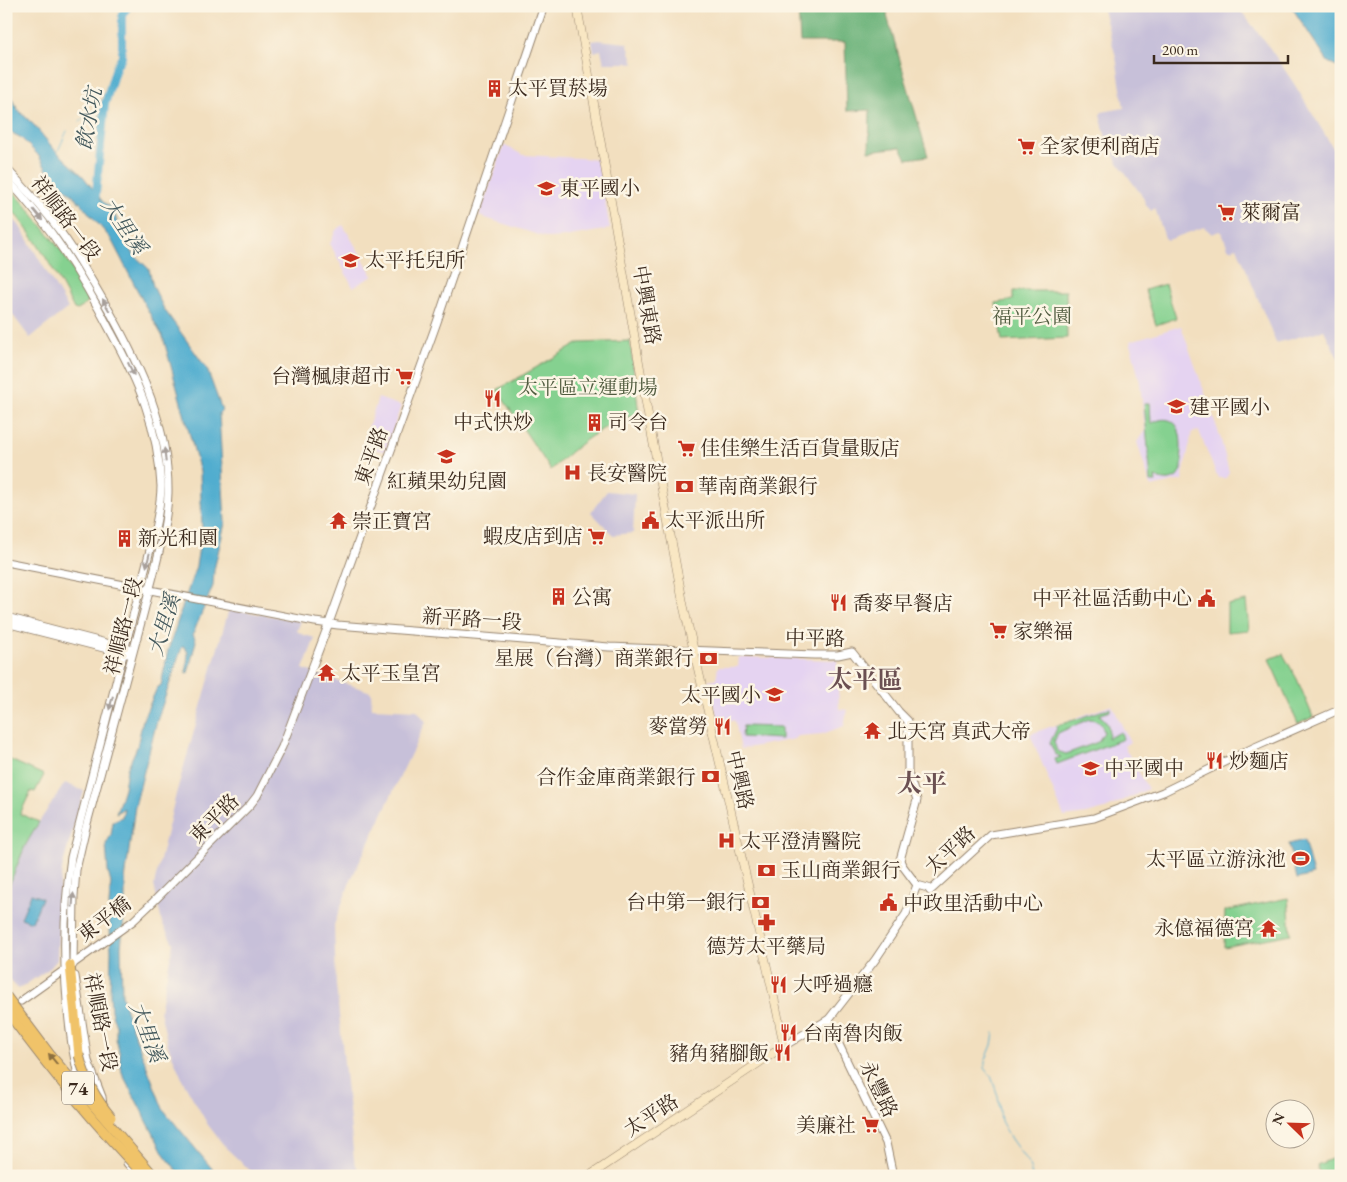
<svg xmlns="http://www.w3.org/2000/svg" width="1347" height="1182" viewBox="0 0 1347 1182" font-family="'EB Garamond','Noto Serif TC',serif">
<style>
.built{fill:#e5d3f1}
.industrial{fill:#c7c0d9}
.green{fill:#85d190;stroke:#607e57;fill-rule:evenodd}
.forest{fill:#6cb37a;stroke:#546e4c}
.water{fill:#51adcf;stroke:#466c76}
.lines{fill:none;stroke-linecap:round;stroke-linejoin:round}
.stream{stroke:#51adcf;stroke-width:1}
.river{stroke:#51adcf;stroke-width:8}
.tertiary-casing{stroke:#96846e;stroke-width:9}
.secondary-casing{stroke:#96846e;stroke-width:9}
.trunk-casing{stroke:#96846e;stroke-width:11}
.tertiary{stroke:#fff;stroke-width:7}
.secondary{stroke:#f9e7c3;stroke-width:8}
.trunk{stroke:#f0c369;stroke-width:9}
.trunk-bridge-casing{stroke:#96846e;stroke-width:11;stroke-linecap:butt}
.trunk-bridge{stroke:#f0c369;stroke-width:9}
.oneway{fill:#a79f9a}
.oneway2{fill:#8c6f40}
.labels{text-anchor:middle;stroke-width:5;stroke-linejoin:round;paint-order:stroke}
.shield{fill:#fcf5e5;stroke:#75675a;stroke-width:1}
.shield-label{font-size:19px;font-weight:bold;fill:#3b2a1e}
.poi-label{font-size:20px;fill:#3b2a1e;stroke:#fcf5e5;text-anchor:start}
.street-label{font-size:20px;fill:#3b2a1e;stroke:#fcf5e5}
.park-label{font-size:20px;fill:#515c40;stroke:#fcf5e5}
.water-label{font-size:21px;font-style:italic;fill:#43585c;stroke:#fcf5e5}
.district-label{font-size:25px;font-weight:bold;fill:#6b5052;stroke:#fcf5e5}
</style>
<rect width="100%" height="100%" fill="#fcf5e5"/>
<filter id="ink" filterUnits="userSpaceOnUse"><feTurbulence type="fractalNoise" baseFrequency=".02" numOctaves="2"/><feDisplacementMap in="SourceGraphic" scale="10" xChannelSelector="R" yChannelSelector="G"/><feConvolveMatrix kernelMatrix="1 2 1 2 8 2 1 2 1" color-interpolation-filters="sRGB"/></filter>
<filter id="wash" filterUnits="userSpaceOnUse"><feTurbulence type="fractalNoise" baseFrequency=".0096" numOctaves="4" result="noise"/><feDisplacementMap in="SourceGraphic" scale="20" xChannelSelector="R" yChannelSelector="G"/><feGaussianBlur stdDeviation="1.12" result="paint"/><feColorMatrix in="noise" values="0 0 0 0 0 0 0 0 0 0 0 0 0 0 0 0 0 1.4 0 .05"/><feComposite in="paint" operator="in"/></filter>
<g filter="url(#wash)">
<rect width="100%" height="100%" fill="#f2dfbf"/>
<!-- built -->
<g class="built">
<polygon points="504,145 523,155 598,159 610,229 564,237 548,238 479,216"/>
<polygon points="343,225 373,276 353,287 330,244 336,230"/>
<polygon points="1181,326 1220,436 1229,472 1226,478 1218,478 1199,431 1192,432 1182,480 1151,487 1137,442 1145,430 1140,383 1130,341"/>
<polygon points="378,398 401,406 385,452 362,446"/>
<polygon points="739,657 837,660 839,709 847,710 844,726 822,734 798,736 795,739 741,749 735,721 717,717 708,680 716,679 718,667 738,667"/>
<polygon points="1112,705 1130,742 1124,746 1148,789 1105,809 1086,814 1064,817 1030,734"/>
</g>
<!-- industrial -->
<g class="industrial">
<polygon points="1102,6 1237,6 1267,44 1293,82 1341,161 1341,364 1324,330 1276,343 1237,247 1235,247 1233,250 1228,248 1222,233 1219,231 1212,234 1204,227 1168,240 1165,238 1155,208 1151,211 1145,203 1143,197 1116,160 1106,138 1100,115 1102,112 1124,108 1116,57"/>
<polygon points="598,40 627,43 634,63 604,63 601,50 594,52 592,41"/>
<polygon points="6,211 19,225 68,308 30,338 6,306"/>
<polygon points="607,491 635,494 633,533 613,535 591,512"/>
<polygon points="229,609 301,621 297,631 304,635 315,638 303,669 371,692 372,708 417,710 426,722 350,882 334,925 336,985 354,1160 359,1172 365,1176 256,1176 226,1148 208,1125 183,1081 168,1045 160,1011 173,943 162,923 154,885 176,794"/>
<polygon points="65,783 84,791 63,864 60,883 57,960 50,968 22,987 17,988 6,975 6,893 25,846 39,822"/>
</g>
<!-- green -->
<g class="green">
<path d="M 6,184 L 24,203 L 60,249 L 89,297 L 88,302 L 78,310 L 74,309 C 55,271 35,236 6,203 Z"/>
<polygon points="1165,284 1176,318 1156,325 1145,290"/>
<polygon points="1013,291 1066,291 1067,338 1002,341 996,303 1013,300"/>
<path d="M 630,341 L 639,414 C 605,422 576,446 551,470 L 497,390 L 579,343 Z"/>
<path d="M 1144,403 L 1150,403 L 1151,424 C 1161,417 1175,417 1179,431 C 1181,437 1181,444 1181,450 C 1181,455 1183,461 1182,466 C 1181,481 1166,483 1155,477 L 1156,482 L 1151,482 Z"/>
<polygon points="1246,601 1249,630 1227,632 1227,605"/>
<polygon points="1283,654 1297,679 1313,717 1298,724 1269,659"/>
<path d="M 1110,708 L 1110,711 L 1099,715 C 1108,721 1110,728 1108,738 L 1121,732 L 1123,739 L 1057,764 L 1055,759 L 1061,757 L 1055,754 L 1050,743 L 1057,728 L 1056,726 ZM 1089,719 C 1099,719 1102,724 1104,732 L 1098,742 L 1066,754 L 1057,751 L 1054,742 L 1058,733 Z"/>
<polygon points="743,726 781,727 781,739 742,737"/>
<polygon points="6,758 44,775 35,792 31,791 20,814 39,822 25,846 6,893"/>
<polygon points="1288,898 1291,934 1224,947 1225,911"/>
<polygon points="1341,1155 1341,1176 1320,1176 1317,1165"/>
</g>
<!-- forest -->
<polygon class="forest" points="798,6 888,6 887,16 928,156 907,159 901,147 869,151 870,110 847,111 845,42 800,42"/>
<!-- water -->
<g class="water">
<polygon points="1291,6 1341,6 1341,68 1328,62"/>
<polygon points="6,92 10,95 18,110 34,125 53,148 83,176 103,202 111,208 116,218 118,229 135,256 149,269 153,286 164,309 207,369 222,410 219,413 225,523 214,570 213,586 193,634 196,641 188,673 186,673 188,653 185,647 182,647 157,721 135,806 125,880 125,909 121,947 122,995 129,1020 163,1109 218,1176 181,1176 164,1154 123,1075 120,1066 120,1055 116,1039 116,1026 111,1011 110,994 111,951 109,905 111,883 108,872 106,844 111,835 113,821 122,817 124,808 116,813 124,788 127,769 137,747 143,719 157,688 161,685 168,650 196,566 202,528 200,472 163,337 147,309 111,239 76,198 49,173 38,155 20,137 6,130"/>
<polygon points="1304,840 1313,875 1297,879 1289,844"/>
<polygon points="31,894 42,898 32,922 21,918"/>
</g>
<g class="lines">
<!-- stream -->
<g class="stream">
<polyline points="80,121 92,112 104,108"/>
<polyline points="57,153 67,131"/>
<polyline points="994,1033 992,1045 985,1062 985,1068 991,1076 998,1096 1001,1121 1011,1139 1029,1164 1032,1176"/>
</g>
<!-- river -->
<polyline class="river" points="95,203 105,104 116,67 122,57 122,14 129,6"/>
</g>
</g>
<g filter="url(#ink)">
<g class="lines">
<defs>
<g id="tertiary">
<path d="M 6,168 C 22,185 39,203 53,222 C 75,250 92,281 110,312 C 141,368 169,427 168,493 C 167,530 152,579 143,615 C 124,687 104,759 85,831 L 76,870 L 74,896 L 73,965"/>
<path d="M 6,178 C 51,226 81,274 111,332 C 139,383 158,426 161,486 C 161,505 156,524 152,542 L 71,857 C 62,919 63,983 72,1045 C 76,1067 81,1088 84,1110"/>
<polyline points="6,562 315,622 338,625 609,647 814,655 838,655 852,652 899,712 908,721 908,773 917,800 900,860 902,865 917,885"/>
<polyline points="6,617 129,649"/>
<polyline points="6,623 127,654"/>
<polyline points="917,885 928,888 930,891 991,835 1094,818 1163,792 1255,747 1341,709"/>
<polyline points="75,976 88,1061 102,1097 103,1106"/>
<polyline points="21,1001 133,921 153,902 250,805 257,796 282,747 329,623 437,322 544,6"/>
<polyline points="829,1019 833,1032 886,1143 893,1176"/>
<polyline points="784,1046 829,1019 875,960 906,914 917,885"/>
<polyline points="127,1163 138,1176"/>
</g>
<polyline id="secondary" points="577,6 649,420 684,608 775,1002 784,1046 589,1176"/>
<polyline id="trunk" points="70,965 79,1055"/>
</defs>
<!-- tertiary casing -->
<use href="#tertiary" class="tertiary-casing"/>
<!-- secondary casing -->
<use href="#secondary" class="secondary-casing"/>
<!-- trunk casing -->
<use href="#trunk" class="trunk-casing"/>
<!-- tertiary -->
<use href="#tertiary" class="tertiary"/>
<!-- secondary -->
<use href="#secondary" class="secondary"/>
<!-- trunk -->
<use href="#trunk" class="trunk"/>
<defs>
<g id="trunk-bridge">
<polyline points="6,996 51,1056 154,1176"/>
<path d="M 6,1010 C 49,1068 94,1124 145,1176"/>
<path d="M 79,1055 C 85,1079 95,1098 111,1117"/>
</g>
</defs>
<!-- trunk-bridge casing -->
<use href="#trunk-bridge" class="trunk-bridge-casing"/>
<!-- trunk-bridge -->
<use href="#trunk-bridge" class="trunk-bridge"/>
</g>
<!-- one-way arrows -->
<defs><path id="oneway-solid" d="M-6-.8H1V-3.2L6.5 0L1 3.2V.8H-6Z" transform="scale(1.25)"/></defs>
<g class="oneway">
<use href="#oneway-solid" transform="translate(38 215) rotate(51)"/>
<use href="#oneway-solid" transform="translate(106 305) rotate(-119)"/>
<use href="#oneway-solid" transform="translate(131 369) rotate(65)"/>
<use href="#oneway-solid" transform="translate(165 455) rotate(-96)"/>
<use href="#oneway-solid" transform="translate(148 560) rotate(103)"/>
<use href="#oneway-solid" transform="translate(111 703) rotate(105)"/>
<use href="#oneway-solid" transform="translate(73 900) rotate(-86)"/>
</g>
<use class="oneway2" href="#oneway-solid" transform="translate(53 1059) rotate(-129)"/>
</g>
<!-- icons -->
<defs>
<symbol id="building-bare" viewBox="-9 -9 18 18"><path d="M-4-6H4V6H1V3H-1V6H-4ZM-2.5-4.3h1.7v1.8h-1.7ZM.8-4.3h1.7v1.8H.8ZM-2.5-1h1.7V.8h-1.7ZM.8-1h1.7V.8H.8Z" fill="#c8321e" stroke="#fcf5e5" stroke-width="2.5" paint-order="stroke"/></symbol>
<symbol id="supermarket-bare" viewBox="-9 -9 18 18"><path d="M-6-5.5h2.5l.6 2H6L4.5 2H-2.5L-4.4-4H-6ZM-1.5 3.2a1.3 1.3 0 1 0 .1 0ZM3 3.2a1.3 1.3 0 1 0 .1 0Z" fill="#c8321e" stroke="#fcf5e5" stroke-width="2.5" paint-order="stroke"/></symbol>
<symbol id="school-bare" viewBox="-9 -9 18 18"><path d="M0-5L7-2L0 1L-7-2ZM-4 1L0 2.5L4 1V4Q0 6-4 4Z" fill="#c8321e" stroke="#fcf5e5" stroke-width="2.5" paint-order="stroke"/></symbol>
<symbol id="restaurant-bare" viewBox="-9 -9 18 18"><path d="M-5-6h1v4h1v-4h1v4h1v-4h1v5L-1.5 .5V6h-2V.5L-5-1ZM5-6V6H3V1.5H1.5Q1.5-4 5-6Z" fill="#c8321e" stroke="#fcf5e5" stroke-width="2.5" paint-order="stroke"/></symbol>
<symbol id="hospital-bare" viewBox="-9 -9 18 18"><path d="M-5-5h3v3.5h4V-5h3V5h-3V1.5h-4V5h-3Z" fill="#c8321e" stroke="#fcf5e5" stroke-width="2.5" paint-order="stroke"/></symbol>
<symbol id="bank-bare" viewBox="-9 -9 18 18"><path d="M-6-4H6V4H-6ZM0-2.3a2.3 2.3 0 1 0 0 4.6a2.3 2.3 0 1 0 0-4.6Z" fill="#c8321e" stroke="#fcf5e5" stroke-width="2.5" paint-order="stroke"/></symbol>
<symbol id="civic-bare" viewBox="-9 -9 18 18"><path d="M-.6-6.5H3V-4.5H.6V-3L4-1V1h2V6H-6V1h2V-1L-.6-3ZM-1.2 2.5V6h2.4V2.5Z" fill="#c8321e" stroke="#fcf5e5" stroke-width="2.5" paint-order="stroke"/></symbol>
<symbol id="temple-bare" viewBox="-9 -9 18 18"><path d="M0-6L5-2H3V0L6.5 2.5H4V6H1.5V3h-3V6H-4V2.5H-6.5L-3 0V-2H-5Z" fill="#c8321e" stroke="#fcf5e5" stroke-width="2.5" paint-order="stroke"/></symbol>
<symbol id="stadium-bare" viewBox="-9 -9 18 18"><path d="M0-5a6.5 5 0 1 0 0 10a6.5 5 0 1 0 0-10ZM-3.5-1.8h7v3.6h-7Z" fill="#c8321e" stroke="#fcf5e5" stroke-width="2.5" paint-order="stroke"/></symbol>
<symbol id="pharmacy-bare" viewBox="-9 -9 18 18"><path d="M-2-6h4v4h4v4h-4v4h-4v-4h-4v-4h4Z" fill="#c8321e" stroke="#fcf5e5" stroke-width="2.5" paint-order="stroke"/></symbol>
</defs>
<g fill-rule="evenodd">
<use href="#building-bare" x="482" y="76" width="25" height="25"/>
<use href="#supermarket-bare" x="1014" y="134" width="25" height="25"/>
<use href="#school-bare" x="534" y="176" width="25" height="25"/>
<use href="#supermarket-bare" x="1214" y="200" width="25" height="25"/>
<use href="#school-bare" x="338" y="248" width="25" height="25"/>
<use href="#supermarket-bare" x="392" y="364" width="25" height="25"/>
<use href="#restaurant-bare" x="480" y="386" width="25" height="25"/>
<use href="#school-bare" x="1164" y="394" width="25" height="25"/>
<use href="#building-bare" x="582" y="410" width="25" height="25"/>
<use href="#supermarket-bare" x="674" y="436" width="25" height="25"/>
<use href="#school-bare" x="434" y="444" width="25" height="25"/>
<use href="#hospital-bare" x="560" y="460" width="25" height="25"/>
<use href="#bank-bare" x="672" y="474" width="25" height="25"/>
<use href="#civic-bare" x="638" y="508" width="25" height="25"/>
<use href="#temple-bare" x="326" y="508" width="25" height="25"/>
<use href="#supermarket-bare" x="584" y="524" width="25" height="25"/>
<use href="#building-bare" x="112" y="526" width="25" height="25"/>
<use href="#building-bare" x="546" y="584" width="25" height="25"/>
<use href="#civic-bare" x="1194" y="586" width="25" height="25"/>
<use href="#restaurant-bare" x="826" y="590" width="25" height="25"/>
<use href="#supermarket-bare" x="986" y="618" width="25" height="25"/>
<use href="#bank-bare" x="696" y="646" width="25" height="25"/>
<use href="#temple-bare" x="314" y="660" width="25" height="25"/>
<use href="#school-bare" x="762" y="682" width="25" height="25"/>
<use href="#restaurant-bare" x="710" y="714" width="25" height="25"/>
<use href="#temple-bare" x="860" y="718" width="25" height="25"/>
<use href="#restaurant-bare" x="1202" y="748" width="25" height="25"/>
<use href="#school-bare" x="1078" y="756" width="25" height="25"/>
<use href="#bank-bare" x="698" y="764" width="25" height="25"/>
<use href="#hospital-bare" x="714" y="828" width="25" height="25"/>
<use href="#stadium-bare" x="1288" y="846" width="25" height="25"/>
<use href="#bank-bare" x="754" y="858" width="25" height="25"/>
<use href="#bank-bare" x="748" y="890" width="25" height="25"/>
<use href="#civic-bare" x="876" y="890" width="25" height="25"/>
<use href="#pharmacy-bare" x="754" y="910" width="25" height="25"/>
<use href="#temple-bare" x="1256" y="916" width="25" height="25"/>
<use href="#restaurant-bare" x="766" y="972" width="25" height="25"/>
<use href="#restaurant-bare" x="776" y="1020" width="25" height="25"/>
<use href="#restaurant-bare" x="770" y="1040" width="25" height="25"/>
<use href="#supermarket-bare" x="858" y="1112" width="25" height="25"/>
</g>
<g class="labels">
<!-- shield labels -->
<rect class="shield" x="62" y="1071.5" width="32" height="33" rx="4"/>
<g class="shield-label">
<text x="78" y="1095">74</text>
</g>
<!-- poi labels -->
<g class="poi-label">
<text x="508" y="95">太平買菸場</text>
<text x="1040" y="153">全家便利商店</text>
<text x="560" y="195">東平國小</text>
<text x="1241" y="219">萊爾富</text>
<text x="365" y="267">太平托兒所</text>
<text x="391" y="383" text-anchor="end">台灣楓康超市</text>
<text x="1190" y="414">建平國小</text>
<text x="493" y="429" text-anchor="middle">中式快炒</text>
<text x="608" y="429">司令台</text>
<text x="700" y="455">佳佳樂生活百貨量販店</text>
<text x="587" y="480">長安醫院</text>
<text x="447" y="488" text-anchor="middle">紅蘋果幼兒園</text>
<text x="698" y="493">華南商業銀行</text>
<text x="665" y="527">太平派出所</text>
<text x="352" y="528">崇正寶宮</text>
<text x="583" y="543" text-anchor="end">蝦皮店到店</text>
<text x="138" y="545">新光和園</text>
<text x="572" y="604">公寓</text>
<text x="1192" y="605" text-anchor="end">中平社區活動中心</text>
<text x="853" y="610">喬麥早餐店</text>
<text x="1013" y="638">家樂福</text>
<text x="694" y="665" text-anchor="end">星展（台灣）商業銀行</text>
<text x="341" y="680">太平玉皇宮</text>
<text x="761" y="702" text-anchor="end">太平國小</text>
<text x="708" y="733" text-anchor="end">麥當勞</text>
<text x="887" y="738">北天宮 真武大帝</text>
<text x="1229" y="768">炒麵店</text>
<text x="1104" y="775">中平國中</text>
<text x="696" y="784" text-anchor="end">合作金庫商業銀行</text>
<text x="741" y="848">太平澄清醫院</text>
<text x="1286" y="866" text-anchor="end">太平區立游泳池</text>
<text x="781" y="877">玉山商業銀行</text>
<text x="746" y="909" text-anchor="end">台中第一銀行</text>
<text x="903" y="910">中政里活動中心</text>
<text x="1254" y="935" text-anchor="end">永億福德宮</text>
<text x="766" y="953" text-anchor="middle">德芳太平藥局</text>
<text x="793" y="991">大呼過癮</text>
<text x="803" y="1040">台南魯肉飯</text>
<text x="769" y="1060" text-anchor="end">豬角豬腳飯</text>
<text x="856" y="1132" text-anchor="end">美廉社</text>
</g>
<!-- street labels -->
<g class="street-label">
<text transform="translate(66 218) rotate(53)" y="7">祥順路一段</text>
<text transform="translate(647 305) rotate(80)" y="7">中興東路</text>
<text transform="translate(371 456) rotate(-70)" y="7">東平路</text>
<text transform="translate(472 619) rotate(4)" y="7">新平路一段</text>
<text transform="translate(123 626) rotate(-76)" y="7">祥順路一段</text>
<text transform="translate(815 638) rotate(1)" y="7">中平路</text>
<text transform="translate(740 780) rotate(77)" y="7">中興路</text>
<text transform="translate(214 818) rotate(-45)" y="7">東平路</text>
<text transform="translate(950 850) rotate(-43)" y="7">太平路</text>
<text transform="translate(104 919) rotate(-37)" y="7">東平橋</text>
<text transform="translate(101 1022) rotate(79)" y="7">祥順路一段</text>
<text transform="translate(879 1089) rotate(64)" y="7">永豐路</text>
<text transform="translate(651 1115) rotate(-33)" y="7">太平路</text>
</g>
<!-- park labels -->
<g class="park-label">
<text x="1032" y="323">福平公園</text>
<text x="588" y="394">太平區立運動場</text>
</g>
<!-- water labels -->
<g class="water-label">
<text transform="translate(89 119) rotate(-80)" y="7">飲水坑</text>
<text transform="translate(124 226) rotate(56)" y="7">大里溪</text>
<text transform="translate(164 625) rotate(-73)" y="7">大里溪</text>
<text transform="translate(147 1032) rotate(69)" y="7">大里溪</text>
</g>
<!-- district labels -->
<g class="district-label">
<text x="865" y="688">太平區</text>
<text x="922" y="792">太平</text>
</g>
</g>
<!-- margin -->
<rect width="1347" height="1182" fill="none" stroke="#fcf5e5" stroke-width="25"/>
<!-- north arrow -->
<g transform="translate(1290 1124) rotate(293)"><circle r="24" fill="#fcf5e5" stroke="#afa495"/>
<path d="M0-4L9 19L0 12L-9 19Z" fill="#c8321e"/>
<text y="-8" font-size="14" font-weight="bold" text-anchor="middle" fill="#3b2a1e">N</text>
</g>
<!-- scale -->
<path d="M1154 55v8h134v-8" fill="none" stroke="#3b2a1e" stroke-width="2.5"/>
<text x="1162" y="55" font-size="15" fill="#3b2a1e" stroke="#fcf5e5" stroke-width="4" paint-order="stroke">200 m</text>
</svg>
